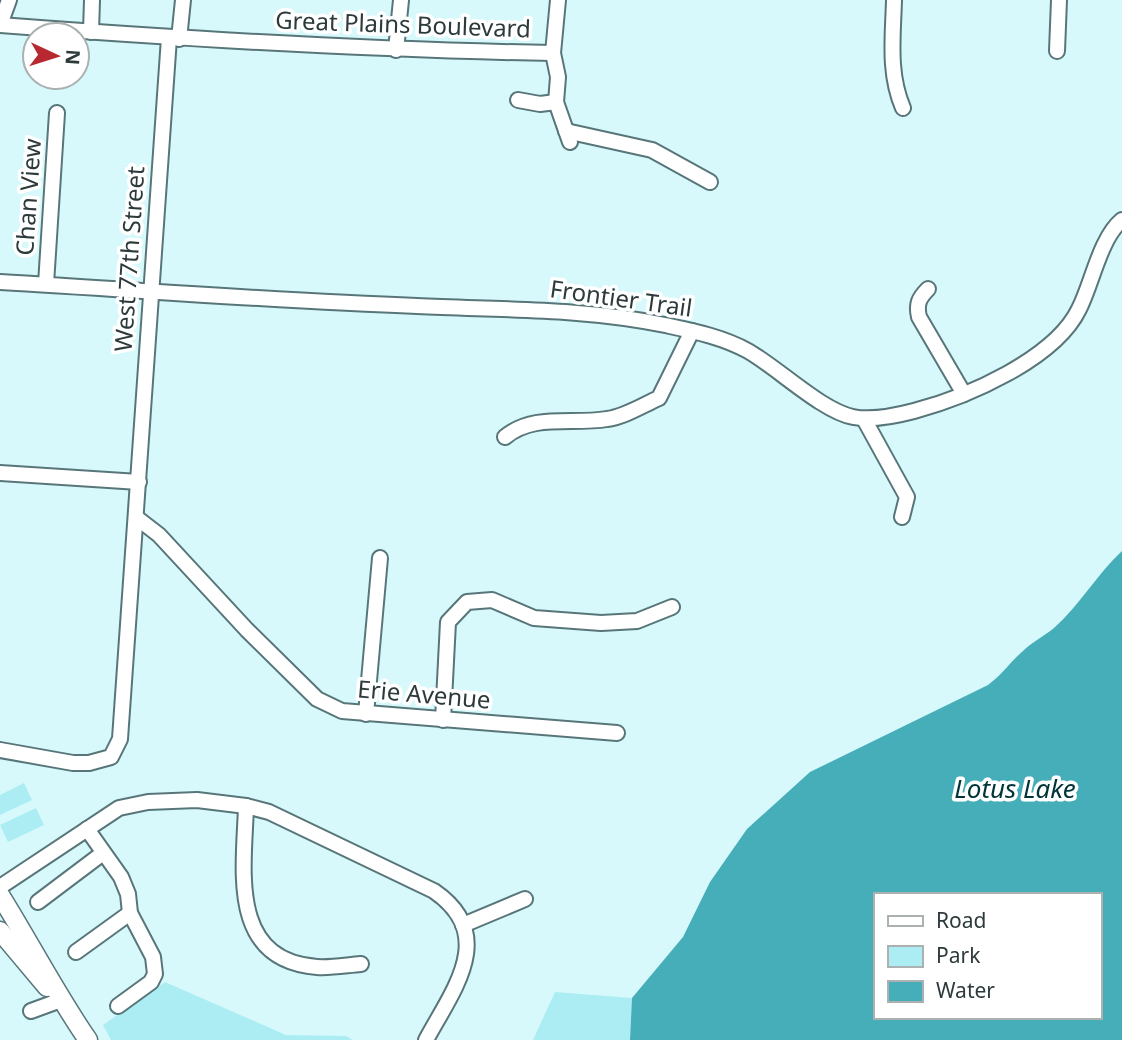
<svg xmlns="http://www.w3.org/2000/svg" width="1122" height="1040" viewBox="0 0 1122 1040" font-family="'Noto Sans',sans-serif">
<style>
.green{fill:#acedf4}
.water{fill:#46aeb8;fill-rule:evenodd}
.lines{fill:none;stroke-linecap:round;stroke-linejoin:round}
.minor-casing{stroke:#587679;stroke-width:18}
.major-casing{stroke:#587679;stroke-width:21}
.minor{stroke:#fff;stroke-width:14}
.major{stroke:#fff;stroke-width:18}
.labels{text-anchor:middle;stroke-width:7;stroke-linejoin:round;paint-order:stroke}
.street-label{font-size:24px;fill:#2d3a3b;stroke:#fff}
.water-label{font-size:26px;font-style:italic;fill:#003438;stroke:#fff}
</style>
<rect width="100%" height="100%" fill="#d7f9fc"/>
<!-- green -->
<g class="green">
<polygon points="24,783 32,800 0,815 0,795"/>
<polygon points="36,808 44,825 8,842 0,825"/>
<polygon points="165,982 286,1035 346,1036 353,1040 111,1040 103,1025"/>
<polygon points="555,992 632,998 630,1040 533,1040"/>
</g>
<!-- water -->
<path class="water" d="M 1122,551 L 1122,1040 L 630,1040 L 632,998 L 683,937 L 710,882 L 747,829 L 810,772 L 988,685 C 1002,675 1010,662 1023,651 C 1032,642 1044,636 1054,628 C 1080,605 1097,574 1122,551 ZM 875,895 L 1099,895 L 1099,1017 L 875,1017 Z"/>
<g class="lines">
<defs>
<g id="minor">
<polyline points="558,0 553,53 558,77 556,102 570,142"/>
<path d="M 894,0 C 893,37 888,73 903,108"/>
<path d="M 0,25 C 184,39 368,50 553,53"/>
<polyline points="0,25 9,0"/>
<polyline points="91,32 92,0"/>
<polyline points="179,39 183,0"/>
<polyline points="396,50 401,0"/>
<polyline points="1057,51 1059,0"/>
<polyline points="518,100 540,104 556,102"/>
<polyline points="566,131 652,150 710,182"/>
<path d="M 0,282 C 139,290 278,301 417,306 C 500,310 583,308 665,325 C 693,331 723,337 748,351 C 778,368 822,411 853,417 C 872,421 895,416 914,411 C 967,397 1055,359 1079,309 C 1092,284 1100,238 1122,220"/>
<polyline points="46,284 57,113"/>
<path d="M 928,289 C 919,298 916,304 919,317 L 964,394"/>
<polyline points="864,419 907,497 902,517"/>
<path d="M 505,437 C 534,413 572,425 607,419 C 624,417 643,405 659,398 L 692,331"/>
<polyline points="0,473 139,482"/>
<polyline points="137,518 159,535 247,630 317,699 342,711 617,733"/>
<polyline points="366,714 380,558"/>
<polyline points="443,720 448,622 467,602 492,600 534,618 601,623 637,621 672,607"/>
<path d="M 0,750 L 73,763 L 89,763 L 111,757 L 120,739 C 138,506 151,272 169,38"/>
<path d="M 246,806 C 244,870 228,960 317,967 C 332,968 347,965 361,964"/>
<polyline points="87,829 121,877 128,894 130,913 153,957 155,974 151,982 118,1006"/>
<path d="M 0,887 L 119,808 L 148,802 L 197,800 L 246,806 L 269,812 L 434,891 C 498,935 453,990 426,1040"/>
<polyline points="38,902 103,853"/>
<polyline points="463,925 525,899"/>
<polyline points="76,952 130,913"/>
<polyline points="31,1011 61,1000"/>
</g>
<g id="major">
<path d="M 0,895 C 30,943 56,994 88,1040"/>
<polyline points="0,931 47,987"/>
</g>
</defs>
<!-- minor casing -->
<use href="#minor" class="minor-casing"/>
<!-- major casing -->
<use href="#major" class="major-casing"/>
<!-- minor -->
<use href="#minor" class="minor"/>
<!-- major -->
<use href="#major" class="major"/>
</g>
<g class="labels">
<!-- street labels -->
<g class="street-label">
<text transform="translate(403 25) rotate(2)" y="8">Great Plains Boulevard</text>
<text transform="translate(29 197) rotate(-86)" y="8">Chan View</text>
<text transform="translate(130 259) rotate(-86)" y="8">West 77th Street</text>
<text transform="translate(621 299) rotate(8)" y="8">Frontier Trail</text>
<text transform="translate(424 695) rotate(5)" y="8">Erie Avenue</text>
</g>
<!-- water labels -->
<g class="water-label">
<text x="1015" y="798">Lotus Lake</text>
</g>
</g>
<!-- legend -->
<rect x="874" y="893" width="228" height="126" fill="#ffffff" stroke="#abb0b1" stroke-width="2"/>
<rect x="888" y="916" width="35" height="10" fill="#ffffff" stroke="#abb0b1" stroke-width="2"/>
<text x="936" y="928" font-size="21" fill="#2d3a3b">Road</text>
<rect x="888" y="946" width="35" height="21" fill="#acedf4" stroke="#abb0b1" stroke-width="2"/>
<text x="936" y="963" font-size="21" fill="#2d3a3b">Park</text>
<rect x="888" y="981" width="35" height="21" fill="#46aeb8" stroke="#abb0b1" stroke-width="2"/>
<text x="936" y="998" font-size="21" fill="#2d3a3b">Water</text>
<!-- north arrow -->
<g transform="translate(56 56) rotate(94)"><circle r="33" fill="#ffffff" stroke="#abb0b1" stroke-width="2"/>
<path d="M0-5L12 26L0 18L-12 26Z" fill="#b82830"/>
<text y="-10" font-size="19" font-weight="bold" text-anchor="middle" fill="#2d3a3b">N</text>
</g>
</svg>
